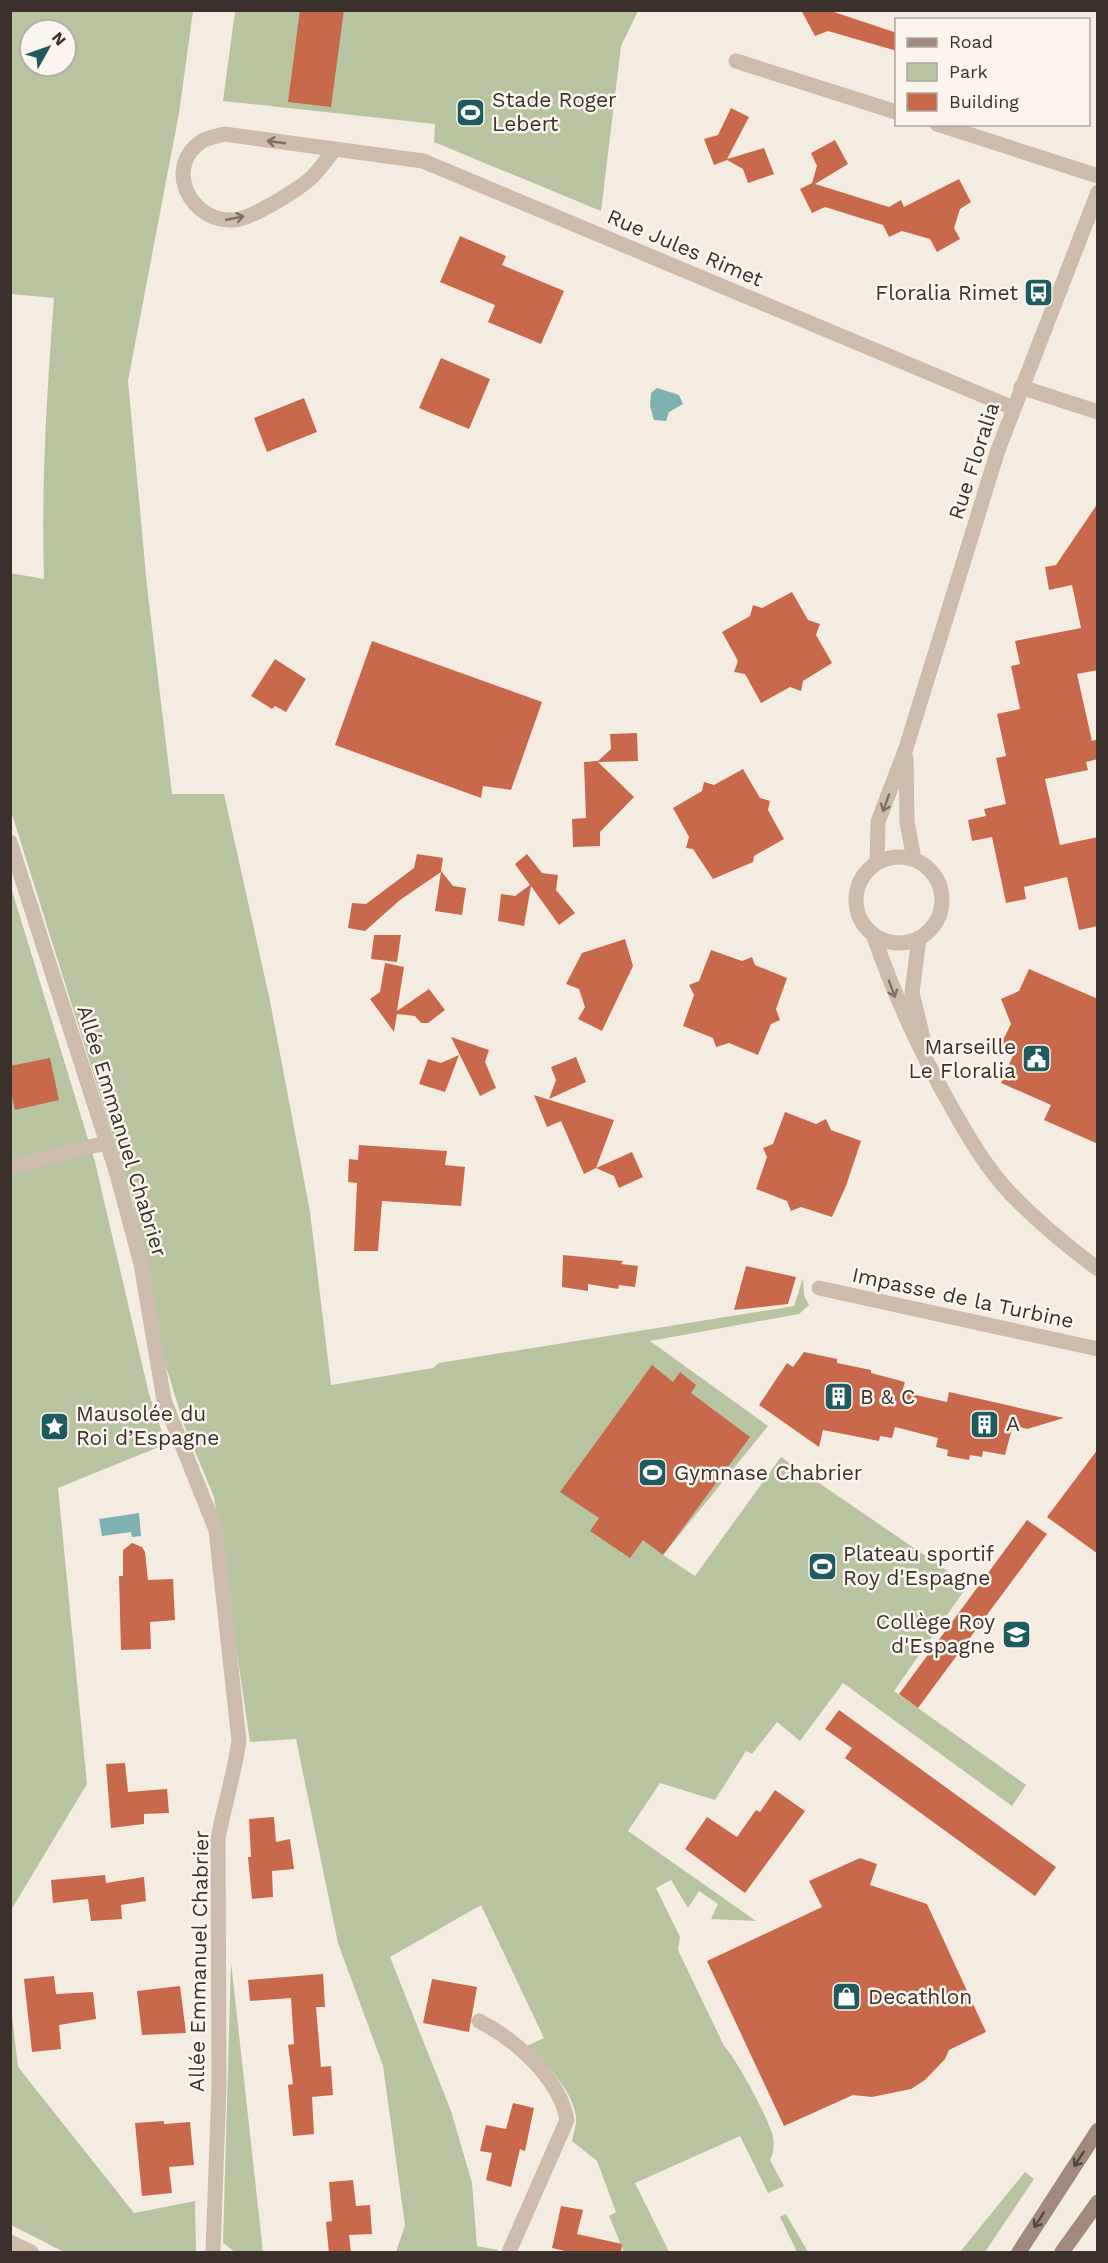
<svg xmlns="http://www.w3.org/2000/svg" width="1108" height="2263" viewBox="0 0 1108 2263" font-family="'Work Sans',sans-serif">
<style>
.green{fill:#b8c4a0;fill-rule:evenodd}
.water{fill:#7fb0b2}
.building{fill:#c8694b}
.lines{fill:none;stroke-linecap:round;stroke-linejoin:round}
.street{stroke:#cdbbac;stroke-width:15}
.secondary{stroke:#a18a7d;stroke-width:15}
.oneway{stroke:#7d6f65}
.oneway2{stroke:#544640}
.labels{text-anchor:middle;stroke-width:5;stroke-linejoin:round;paint-order:stroke}
.poi-label{font-size:21px;fill:#3b302b;stroke:#fbf5ee;text-anchor:start}
.street-label{font-size:21px;fill:#3b302b;stroke:#fbf5ee}
</style>
<rect width="100%" height="100%" fill="#f4ebe1"/>
<!-- green -->
<g class="green">
<path d="M 11,11 L 193,11 L 179,113 L 128,381 L 147,586 L 172,794 L 224,794 L 270,1001 L 310,1212 L 331,1385 L 433,1368 L 439,1363 L 794,1306 L 803,1278 L 804,1295 L 809,1305 L 799,1314 L 650,1341 L 768,1426 L 663,1555 L 695,1576 L 781,1457 L 968,1585 L 894,1691 L 1026,1785 L 1012,1806 L 843,1683 L 800,1741 L 777,1722 L 752,1754 L 746,1751 L 715,1800 L 660,1783 L 628,1831 L 756,1921 L 711,1919 L 718,1904 L 699,1891 L 688,1908 L 671,1880 L 656,1888 L 680,1937 L 678,1950 L 724,2046 C 736,2058 769,2119 773,2137 C 774,2145 774,2153 770,2160 L 784,2186 L 768,2193 L 740,2136 L 635,2183 L 669,2252 L 624,2252 L 609,2216 L 616,2212 L 597,2161 L 572,2141 C 573,2134 577,2124 576,2117 C 572,2089 547,2065 527,2046 L 544,2038 L 481,1905 L 390,1957 L 451,2111 L 472,2183 L 477,2246 L 498,2250 L 496,2252 L 396,2252 L 405,2225 L 383,2066 L 338,1943 L 296,1739 L 250,1742 L 214,1497 L 184,1425 L 165,1363 L 132,1197 L 11,811 L 10,573 L 44,579 C 41,484 47,391 54,298 L 11,294 ZM 30,30 L 66,30 L 66,66 L 30,66 Z"/>
<polygon points="235,11 638,11 621,46 601,211 434,142 435,124 223,101"/>
<polygon points="10,884 95,1162 149,1394 166,1444 58,1488 87,1784 11,1910"/>
<polygon points="231,1962 263,2252 235,2252 223,2243"/>
<polygon points="10,1999 18,2067 134,2213 195,2201 196,2252 64,2252 11,2225"/>
<polygon points="1025,2172 1034,2179 985,2252 960,2252"/>
<polygon points="786,2214 808,2252 797,2252 780,2217"/>
</g>
<!-- water -->
<g class="water">
<polygon points="657,388 679,395 683,404 669,412 666,421 654,420 650,406 651,393"/>
<polygon points="139,1513 141,1536 132,1537 131,1532 102,1536 99,1519"/>
</g>
<!-- building -->
<g class="building">
<polygon points="300,10 344,10 331,107 288,102"/>
<polygon points="801,10 828,10 897,33 897,51 828,31 815,36"/>
<polygon points="731,108 749,117 727,159 764,148 774,174 748,183 743,169 727,160 714,165 704,139 718,135"/>
<polygon points="835,140 848,164 815,184 889,207 901,200 904,207 959,179 971,202 960,209 954,228 960,239 937,252 930,239 902,231 889,237 883,225 825,207 812,213 800,189 812,183 817,166 811,153"/>
<polygon points="460,236 506,256 502,265 564,291 541,344 488,322 495,305 440,282"/>
<polygon points="441,358 490,379 469,429 419,408"/>
<polygon points="304,398 317,432 267,452 254,418"/>
<polygon points="1098,503 1098,670 1077,674 1092,741 1098,739 1098,759 1086,762 1088,770 1045,779 1060,845 1098,837 1098,926 1079,930 1067,877 1024,887 1026,899 1006,903 992,837 972,841 968,820 986,816 984,809 1006,804 996,758 1006,756 997,714 1020,709 1011,666 1020,664 1015,641 1081,628 1072,585 1049,590 1045,567 1056,565"/>
<polygon points="792,592 808,620 820,624 816,635 832,663 803,681 801,691 790,687 761,703 745,674 734,672 738,661 722,632 750,616 753,605 762,608"/>
<polygon points="372,641 542,702 511,790 483,786 481,798 335,745"/>
<polygon points="275,659 306,679 286,712 275,706 272,709 251,696"/>
<polygon points="637,733 638,761 598,762 634,797 600,832 600,846 573,847 572,819 586,818 584,762 598,761 611,749 610,734"/>
<polygon points="743,769 760,798 770,801 768,810 784,839 754,856 753,862 713,879 693,849 686,848 689,837 673,808 702,791 704,782 714,785"/>
<polygon points="417,854 443,858 441,871 453,886 466,888 462,915 435,911 441,872 400,900 365,931 348,928 352,903 366,904 414,868"/>
<polygon points="527,854 542,873 558,875 556,890 575,913 559,925 531,886 524,926 498,921 501,894 515,896 530,885 515,864"/>
<polygon points="374,935 401,935 397,962 371,959"/>
<polygon points="625,939 633,966 602,1031 578,1019 585,1007 579,989 566,984 582,953"/>
<polygon points="711,950 742,961 752,957 755,965 787,978 776,1009 780,1020 771,1024 758,1055 729,1043 716,1047 713,1038 683,1026 694,995 689,985 699,981"/>
<polygon points="385,963 404,967 397,1011 429,989 445,1010 428,1023 421,1023 415,1016 397,1014 394,1032 370,999 380,992"/>
<polygon points="1029,969 1098,999 1098,1144 1044,1120 1051,1105 1001,1083 1015,1051 1001,1044 1011,1024 1001,999 1019,991"/>
<polygon points="451,1037 489,1050 485,1062 496,1088 480,1096"/>
<polygon points="459,1055 445,1092 419,1084 428,1059 441,1063"/>
<polygon points="576,1057 586,1082 549,1099 556,1080 551,1067"/>
<polygon points="50,1058 59,1100 15,1110 10,1088 10,1066"/>
<polygon points="534,1095 614,1120 596,1168 584,1174 561,1121 547,1127"/>
<polygon points="785,1112 816,1124 826,1119 831,1130 861,1141 846,1186 832,1217 801,1207 791,1211 787,1201 756,1189 767,1157 763,1148 773,1144"/>
<polygon points="359,1145 447,1151 445,1165 465,1167 461,1206 382,1201 378,1251 354,1251 357,1183 348,1182 349,1159 358,1160"/>
<polygon points="632,1152 643,1177 619,1188 614,1176 596,1168"/>
<polygon points="563,1255 623,1261 621,1264 638,1266 635,1287 619,1285 618,1289 588,1284 588,1291 562,1287"/>
<polygon points="746,1266 796,1277 788,1304 734,1310"/>
<polygon points="804,1352 837,1359 837,1363 871,1370 871,1373 905,1382 902,1392 947,1402 949,1392 1064,1418 1027,1429 1013,1425 1005,1455 983,1451 982,1457 970,1455 969,1460 947,1456 948,1450 936,1447 938,1438 895,1427 892,1438 880,1436 879,1441 823,1430 819,1447 759,1405 787,1363 793,1367"/>
<polygon points="652,1365 673,1382 680,1372 696,1385 691,1393 750,1437 663,1555 643,1540 630,1558 590,1531 599,1518 560,1492"/>
<polygon points="1098,1449 1098,1554 1047,1517"/>
<polygon points="1027,1520 1047,1534 918,1708 899,1694"/>
<polygon points="132,1543 142,1547 145,1552 148,1580 173,1579 175,1620 150,1622 151,1649 121,1650 119,1576 123,1576 123,1550"/>
<polygon points="839,1710 1056,1867 1035,1896 845,1758 852,1748 825,1729"/>
<polygon points="125,1763 128,1792 167,1789 169,1813 144,1814 144,1824 111,1828 106,1764"/>
<polygon points="775,1790 805,1811 745,1893 685,1849 707,1817 737,1837 756,1810 760,1812"/>
<polygon points="274,1817 276,1842 290,1839 294,1869 272,1871 273,1897 252,1899 248,1857 251,1857 249,1819"/>
<polygon points="860,1858 877,1864 870,1885 927,1904 986,2032 949,2050 945,2059 925,2080 911,2089 872,2097 853,2095 784,2126 707,1961 822,1907 809,1881"/>
<polygon points="105,1875 106,1883 144,1877 146,1901 121,1905 122,1919 91,1921 88,1899 53,1903 51,1880"/>
<polygon points="323,1974 325,2007 316,2007 321,2067 331,2066 333,2095 312,2097 314,2134 293,2136 288,2085 293,2084 288,2045 294,2044 291,1998 250,2001 248,1980"/>
<polygon points="54,1976 56,1994 93,1992 96,2019 59,2025 61,2049 32,2052 24,1979"/>
<polygon points="432,1979 477,1987 469,2032 423,2023"/>
<polygon points="180,1986 186,2033 142,2035 137,1991"/>
<polygon points="513,2103 534,2108 525,2151 520,2149 511,2187 486,2180 492,2153 480,2151 486,2125 506,2129"/>
<polygon points="164,2121 164,2124 190,2122 194,2165 169,2167 172,2193 142,2196 135,2123"/>
<polygon points="353,2180 356,2206 370,2205 372,2234 349,2235 351,2253 329,2253 326,2222 332,2221 329,2182"/>
<polygon points="561,2206 583,2210 577,2234 622,2244 621,2253 574,2253 552,2248"/>
</g>
<g class="lines">
<!-- street -->
<g class="street">
<polyline points="736,61 896,112"/>
<polyline points="937,124 1098,176"/>
<path d="M 334,150 C 327,159 319,171 310,179 C 297,190 250,220 233,220 C 190,222 163,167 202,141 C 208,138 218,136 224,134 L 423,161 L 1013,408"/>
<polyline points="1021,387 1098,412"/>
<polyline points="906,758 907,822 914,859"/>
<path d="M 10,842 L 117,1174 L 141,1264 L 164,1400 L 216,1530 L 239,1741 C 234,1775 224,1806 218,1839 L 219,2086 L 213,2252"/>
<circle cx="899" cy="900" r="43"/>
<polyline points="877,862 878,822 906,748 998,450 1098,192"/>
<path d="M 873,934 C 894,995 920,1052 952,1108 C 969,1138 987,1169 1011,1194 C 1038,1222 1067,1246 1098,1269"/>
<polyline points="919,938 912,993 924,1042"/>
<polyline points="10,1167 105,1143"/>
<polyline points="819,1288 1098,1349"/>
<path d="M 479,2021 C 515,2039 560,2079 567,2120 L 509,2252"/>
<polyline points="10,2242 31,2252"/>
</g>
<!-- secondary -->
<g class="secondary">
<polyline points="1019,2252 1098,2130"/>
<polyline points="1062,2252 1098,2202"/>
</g>
</g>
<!-- one-way arrows -->
<defs><path id="oneway-shaft" d="M-6 0H5M1.5-3L5.5 0L1.5 3" fill="none" stroke-width="1.6" stroke-linecap="round" stroke-linejoin="round" transform="scale(1.5)"/></defs>
<g class="oneway">
<use href="#oneway-shaft" transform="translate(276 142) rotate(-172)"/>
<use href="#oneway-shaft" transform="translate(235 218) rotate(-11)"/>
<use href="#oneway-shaft" transform="translate(886 803) rotate(110)"/>
<use href="#oneway-shaft" transform="translate(892 989) rotate(70)"/>
</g>
<g class="oneway2">
<use href="#oneway-shaft" transform="translate(1079 2159) rotate(123)"/>
<use href="#oneway-shaft" transform="translate(1039 2220) rotate(123)"/>
</g>
<!-- icons -->
<defs>
<symbol id="stadium-square" viewBox="-11 -11 22 22"><rect x="-9" y="-9" width="18" height="18" rx="4" fill="#1f5a5e" stroke="#fbf5ee"/><path d="M0-5a6.5 5 0 1 0 0 10a6.5 5 0 1 0 0-10ZM-3.5-1.8h7v3.6h-7Z" fill="#fff"/></symbol>
<symbol id="bus-square" viewBox="-11 -11 22 22"><rect x="-9" y="-9" width="18" height="18" rx="4" fill="#1f5a5e" stroke="#fbf5ee"/><path d="M-5-6H5V4H4V6H2V4H-2V6H-4V4H-5ZM-3.5-4V0h7V-4ZM-3.5 1.2v1.5H-2V1.2ZM2 1.2v1.5H3.5V1.2Z" fill="#fff"/></symbol>
<symbol id="civic-square" viewBox="-11 -11 22 22"><rect x="-9" y="-9" width="18" height="18" rx="4" fill="#1f5a5e" stroke="#fbf5ee"/><path d="M-.6-6.5H3V-4.5H.6V-3L4-1V1h2V6H-6V1h2V-1L-.6-3ZM-1.2 2.5V6h2.4V2.5Z" fill="#fff"/></symbol>
<symbol id="building-square" viewBox="-11 -11 22 22"><rect x="-9" y="-9" width="18" height="18" rx="4" fill="#1f5a5e" stroke="#fbf5ee"/><path d="M-4-6H4V6H1V3H-1V6H-4ZM-2.5-4.3h1.7v1.8h-1.7ZM.8-4.3h1.7v1.8H.8ZM-2.5-1h1.7V.8h-1.7ZM.8-1h1.7V.8H.8Z" fill="#fff"/></symbol>
<symbol id="sight-square" viewBox="-11 -11 22 22"><rect x="-9" y="-9" width="18" height="18" rx="4" fill="#1f5a5e" stroke="#fbf5ee"/><path d="M0-6L1.8-2.2L6-1.7L2.9 1.2L3.7 5.4L0 3.3L-3.7 5.4L-2.9 1.2L-6-1.7L-1.8-2.2Z" fill="#fff"/></symbol>
<symbol id="school-square" viewBox="-11 -11 22 22"><rect x="-9" y="-9" width="18" height="18" rx="4" fill="#1f5a5e" stroke="#fbf5ee"/><path d="M0-5L7-2L0 1L-7-2ZM-4 1L0 2.5L4 1V4Q0 6-4 4Z" fill="#fff"/></symbol>
<symbol id="shop-square" viewBox="-11 -11 22 22"><rect x="-9" y="-9" width="18" height="18" rx="4" fill="#1f5a5e" stroke="#fbf5ee"/><path d="M-5-2.5h2.3a2.7 3.5 0 0 1 5.4 0H5L5.5 6h-11ZM-1.5-2.5h3a1.5 2.3 0 0 0-3 0Z" fill="#fff"/></symbol>
</defs>
<g fill-rule="evenodd">
<use href="#stadium-square" x="454" y="96" width="33" height="33"/>
<use href="#bus-square" x="1022" y="276" width="33" height="33"/>
<use href="#civic-square" x="1020" y="1042" width="33" height="33"/>
<use href="#building-square" x="822" y="1380" width="33" height="33"/>
<use href="#building-square" x="968" y="1408" width="33" height="33"/>
<use href="#sight-square" x="38" y="1410" width="33" height="33"/>
<use href="#stadium-square" x="636" y="1456" width="33" height="33"/>
<use href="#stadium-square" x="806" y="1550" width="33" height="33"/>
<use href="#school-square" x="1000" y="1618" width="33" height="33"/>
<use href="#shop-square" x="830" y="1980" width="33" height="33"/>
</g>
<g class="labels">
<!-- poi labels -->
<g class="poi-label">
<text x="492" y="107">Stade Roger<tspan x="492" dy="24">Lebert</tspan></text>
<text x="1018" y="300" text-anchor="end">Floralia Rimet</text>
<text x="1016" y="1054" text-anchor="end">Marseille<tspan x="1016" dy="24">Le Floralia</tspan></text>
<text x="860" y="1404">B &amp; C</text>
<text x="76" y="1421">Mausolée du<tspan x="76" dy="24">Roi d’Espagne</tspan></text>
<text x="1006" y="1431">A</text>
<text x="674" y="1480">Gymnase Chabrier</text>
<text x="843" y="1561">Plateau sportif<tspan x="843" dy="24">Roy d'Espagne</tspan></text>
<text x="995" y="1629" text-anchor="end">Collège Roy<tspan x="995" dy="24">d'Espagne</tspan></text>
<text x="868" y="2004">Decathlon</text>
</g>
<!-- street labels -->
<g class="street-label">
<text transform="translate(685 248) rotate(23)" y="7">Rue Jules Rimet</text>
<text transform="translate(974 461) rotate(-72)" y="7">Rue Floralia</text>
<text transform="translate(122 1131) rotate(73)" y="7">Allée Emmanuel Chabrier</text>
<text transform="translate(963 1298) rotate(12)" y="7">Impasse de la Turbine</text>
<text transform="translate(199 1961) rotate(-89)" y="7">Allée Emmanuel Chabrier</text>
</g>
</g>
<!-- border -->
<rect width="1108" height="2263" fill="none" stroke="#3b302b" stroke-width="24"/>
<!-- legend -->
<rect x="895" y="18" width="195" height="108" fill="#fbf5ee" stroke="#aea6a0" stroke-width="1.5"/>
<rect x="907" y="38" width="30" height="9" fill="#a18a7d" stroke="#aea6a0" stroke-width="1.5"/>
<text x="949" y="48" font-size="18" fill="#3b302b">Road</text>
<rect x="907" y="63" width="30" height="18" fill="#b8c4a0" stroke="#aea6a0" stroke-width="1.5"/>
<text x="949" y="78" font-size="18" fill="#3b302b">Park</text>
<rect x="907" y="93" width="30" height="18" fill="#c8694b" stroke="#aea6a0" stroke-width="1.5"/>
<text x="949" y="108" font-size="18" fill="#3b302b">Building</text>
<!-- north arrow -->
<g transform="translate(48 48) rotate(50)"><circle r="28" fill="#fbf5ee" stroke="#aea6a0" stroke-width="1.5"/>
<path d="M0-4.5L10 22L0 15L-10 22Z" fill="#1f5a5e"/>
<text y="-9" font-size="16" font-weight="bold" text-anchor="middle" fill="#3b302b">N</text>
</g>
</svg>
